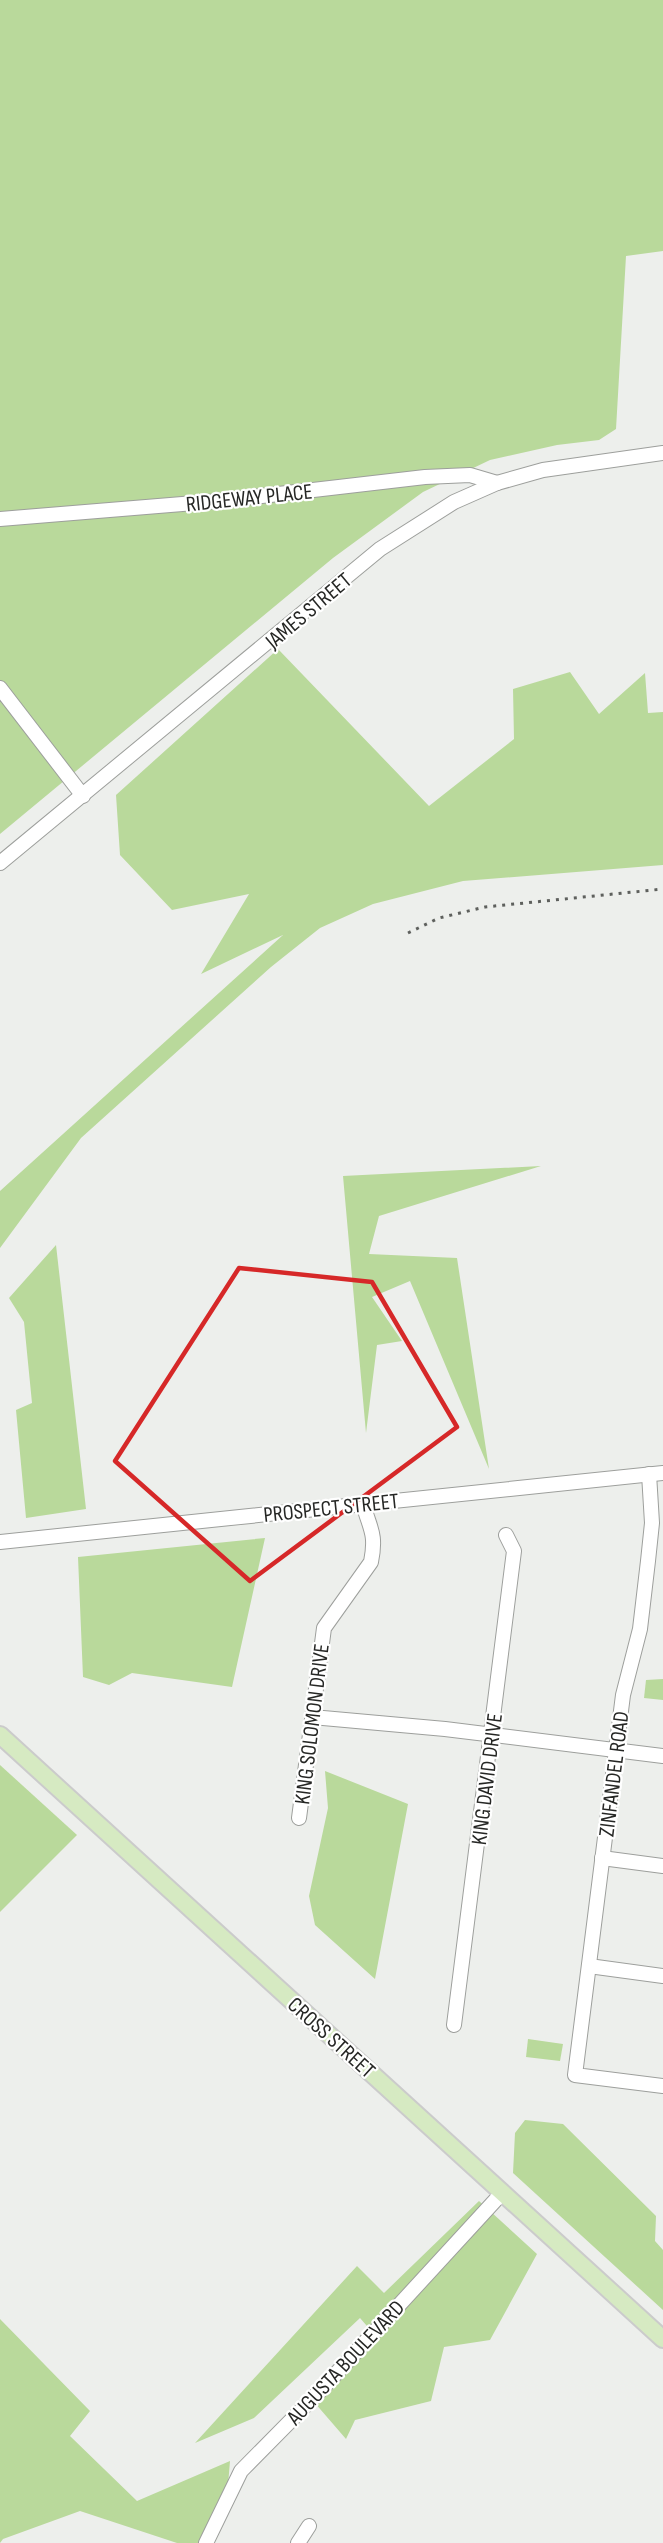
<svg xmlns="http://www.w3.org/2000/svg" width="663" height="2543" viewBox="0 0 663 2543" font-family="'Sofia Sans Condensed',sans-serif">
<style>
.green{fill:#b9d99b}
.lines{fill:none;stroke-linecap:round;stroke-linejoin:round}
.minor-casing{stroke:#9d9f9c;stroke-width:16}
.major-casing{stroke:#cbcbcb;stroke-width:20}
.minor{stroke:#fff;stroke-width:14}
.major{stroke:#d6eac2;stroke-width:16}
.rail{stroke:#5e605d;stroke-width:3;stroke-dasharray:3 6;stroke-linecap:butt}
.marked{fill:none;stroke:#d62828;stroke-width:4.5;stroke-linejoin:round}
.labels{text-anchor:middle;stroke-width:4.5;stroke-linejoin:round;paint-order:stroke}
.street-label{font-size:22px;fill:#262725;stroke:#fff}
</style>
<rect width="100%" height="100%" fill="#edefec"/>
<!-- green -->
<g class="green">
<polygon points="0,0 663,0 663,251 626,256 616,429 599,440 557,445 490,460 423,492 333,558 0,834"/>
<polygon points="278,649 429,806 514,739 513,689 570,672 599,714 645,673 648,713 663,712 663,865 463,881 373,904 320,928 271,967 81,1138 0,1248 0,1191 283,935 201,974 249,894 172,910 120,855 116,795"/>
<polygon points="541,1166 379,1216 369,1254 457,1258 489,1469 410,1281 372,1297 402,1341 377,1345 366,1433 343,1176"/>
<polygon points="56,1245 86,1509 26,1518 16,1410 32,1403 24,1322 9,1298"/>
<polygon points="265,1538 232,1687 132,1673 109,1685 83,1677 78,1557"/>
<polygon points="663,1679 663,1700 644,1698 646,1680"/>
<polygon points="0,1765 77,1835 0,1912"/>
<polygon points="325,1771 408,1804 375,1979 315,1925 309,1896 328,1808"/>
<polygon points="528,2039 563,2044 560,2061 526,2057"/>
<polygon points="525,2120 563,2124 656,2216 655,2241 663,2250 663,2310 513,2173 515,2133"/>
<polygon points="479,2201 537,2254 490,2340 444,2347 431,2401 355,2420 346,2439 314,2402 373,2333 360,2318 254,2418 195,2443 357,2266 384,2293"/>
<polygon points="0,2319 90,2411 70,2436 137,2501 230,2461 227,2497 206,2543 177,2543 80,2511 3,2539 0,2543"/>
</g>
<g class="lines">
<defs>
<g id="minor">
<polyline points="0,519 219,501 425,477 470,475 497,483"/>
<polyline points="0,688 83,796"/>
<polyline points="0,863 380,549 454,502 497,483 543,470 663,453"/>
<polyline points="649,1474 652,1523 648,1561 640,1629 623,1695 575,2075 663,2086"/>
<polyline points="0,1542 663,1473"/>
<polyline points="312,1717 445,1729 663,1756"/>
<path d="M 299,1818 L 324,1628 L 371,1562 C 377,1532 369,1528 363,1503"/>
<polyline points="602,1858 663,1866"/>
<polyline points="589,1966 663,1976"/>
<polyline points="454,2025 514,1551 506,1535"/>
<polyline points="206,2543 241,2471 321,2390 502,2193"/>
<polyline points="298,2543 309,2526"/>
</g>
<polyline id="major" points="0,1735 663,2339"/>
</defs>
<!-- minor casing -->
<use href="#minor" class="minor-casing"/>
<!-- major casing -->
<use href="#major" class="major-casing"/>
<!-- minor -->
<use href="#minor" class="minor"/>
<!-- major -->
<use href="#major" class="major"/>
<!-- rail -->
<polyline class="rail" points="408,933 439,918 485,907 663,889"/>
</g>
<!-- marked area -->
<path class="marked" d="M 239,1268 L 372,1282 L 457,1427 L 250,1581 L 115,1461 Z"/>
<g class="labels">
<!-- street labels -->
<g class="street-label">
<text transform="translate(249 497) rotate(-6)" y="8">RIDGEWAY PLACE</text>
<text transform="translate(308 610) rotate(-40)" y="8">JAMES STREET</text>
<text transform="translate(331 1507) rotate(-6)" y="8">PROSPECT STREET</text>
<text transform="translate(311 1724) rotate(-83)" y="8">KING SOLOMON DRIVE</text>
<text transform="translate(613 1774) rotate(-83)" y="8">ZINFANDEL ROAD</text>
<text transform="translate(486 1779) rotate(-83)" y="8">KING DAVID DRIVE</text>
<text transform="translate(332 2037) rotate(42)" y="8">CROSS STREET</text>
<text transform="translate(345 2362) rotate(-47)" y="8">AUGUSTA BOULEVARD</text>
</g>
</g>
</svg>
